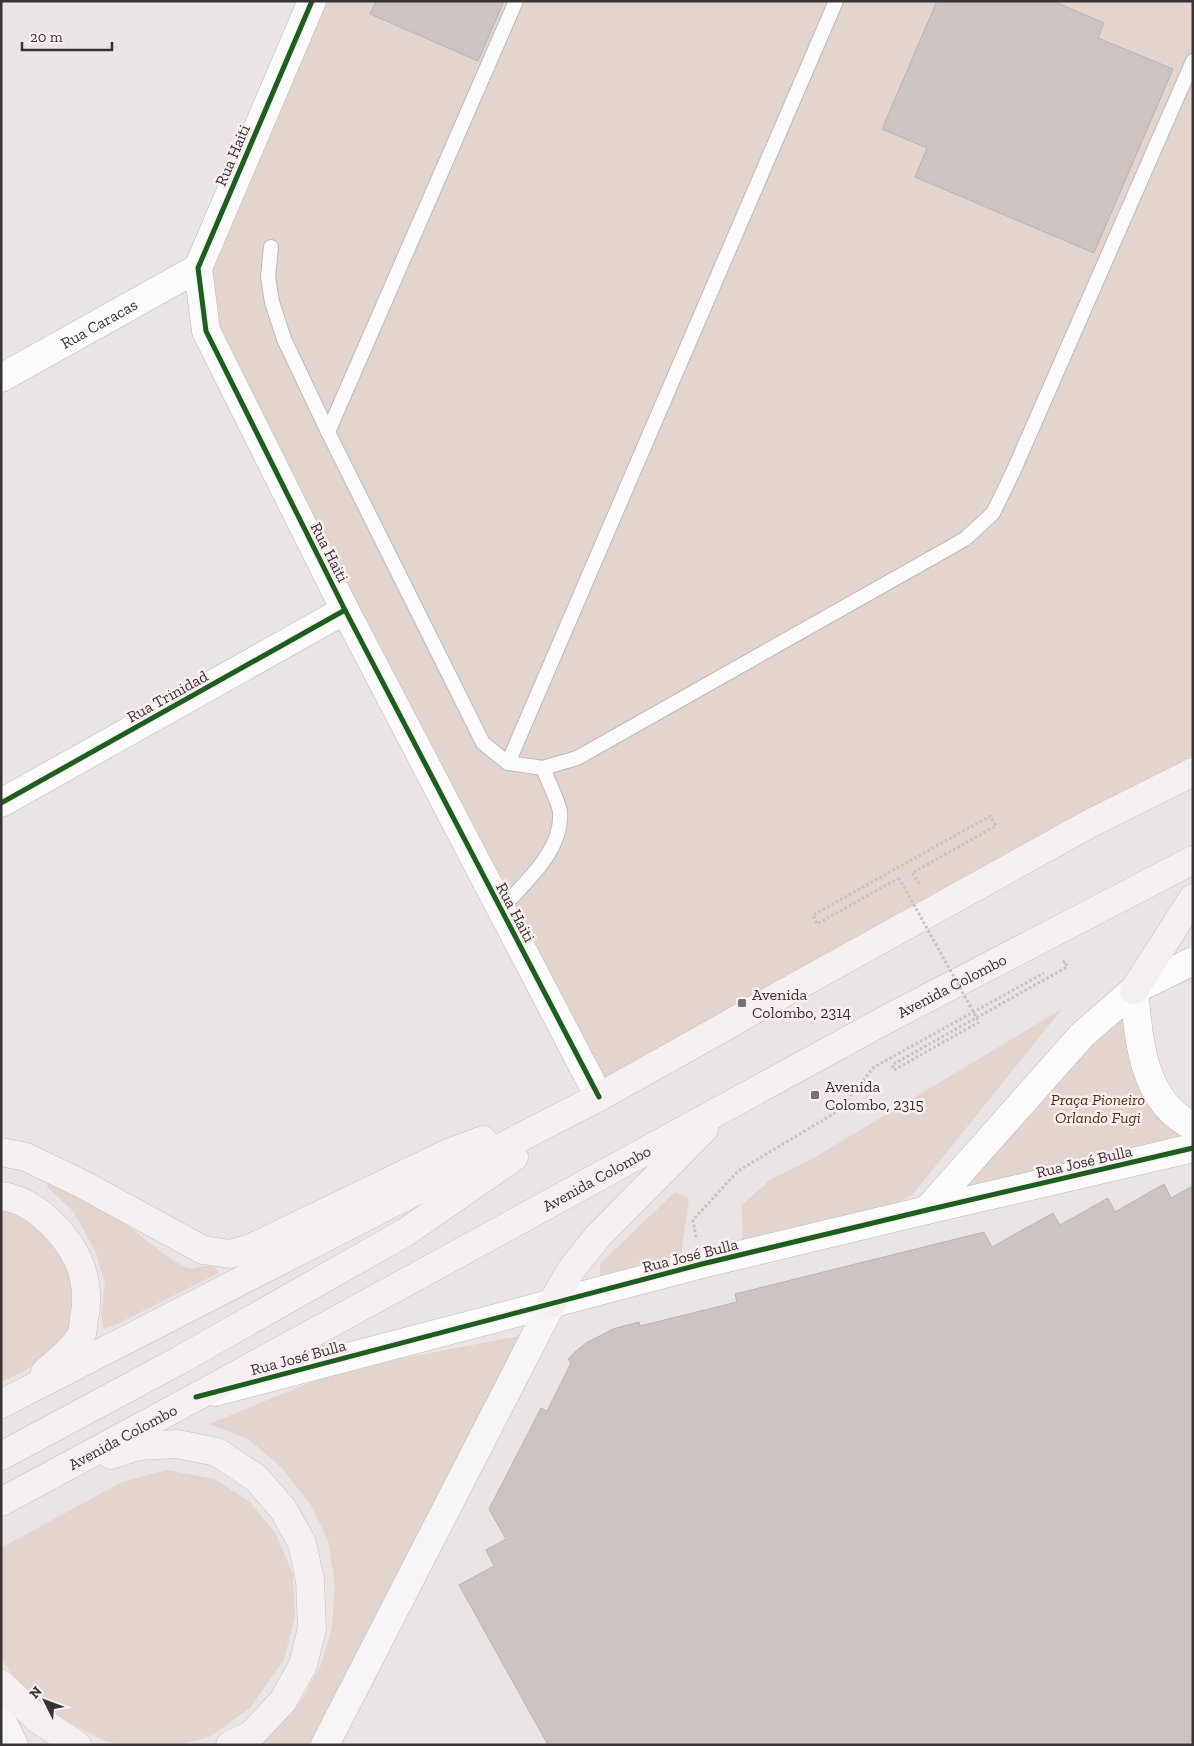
<svg xmlns="http://www.w3.org/2000/svg" width="1194" height="1746" viewBox="0 0 1194 1746" font-family="'Zilla Slab',serif">
<style>
.green{fill:#e3d4cd}
.building{fill:#cdc3c1;stroke:#b9b5b5}
.lines{fill:none;stroke-linecap:round;stroke-linejoin:round}
.service-casing{stroke:#bebaba;stroke-width:16}
.minor-casing{stroke:#bebaba;stroke-width:29}
.tertiary-casing{stroke:#bebaba;stroke-width:29}
.secondary-casing{stroke:#bebaba;stroke-width:29}
.primary-casing{stroke:#c5c1c1;stroke-width:29}
.path{stroke:#c7c3c3;stroke-width:3;stroke-dasharray:2.5 2.5;stroke-linecap:butt}
.service{stroke:#fcfbfb;stroke-width:14}
.minor{stroke:#fcfbfb;stroke-width:28}
.tertiary{stroke:#fcfbfb;stroke-width:28}
.secondary{stroke:#f8f5f6;stroke-width:28}
.primary{stroke:#f6eff1;stroke-width:28}
.path-bridge{stroke:#c7c3c3;stroke-width:3;stroke-dasharray:2.5 2.5;stroke-linecap:butt}
.cycleway-casing{stroke:#f9efef;stroke-width:8}
.cycleway{stroke:#1b5e20;stroke-width:5}
.poi-dot{fill:#767272;stroke:#f9efef;stroke-width:2}
.labels{text-anchor:middle;stroke-width:5;stroke-linejoin:round;paint-order:stroke}
.street-label{font-size:16px;fill:#383434;stroke:#f9efef}
.poi-label{font-size:16px;fill:#383434;stroke:#f9efef;text-anchor:start}
.park-label{font-size:16px;font-style:italic;fill:#592c0b;stroke:#f9efef}
</style>
<rect width="100%" height="100%" fill="#eae4e4"/>
<!-- green -->
<g class="green">
<polygon points="314,1 1193,1 1193,755 599,1097 206,331 198,268"/>
<polygon points="1134,990 1139,1041 1193,1148 927,1210"/>
<polygon points="1062,1009 913,1194 892,1207 743,1246 742,1205 770,1180 812,1159"/>
<polygon points="49,1180 107,1210 172,1260 190,1269 213,1264 219,1273 119,1323 104,1329 101,1315 105,1283 95,1250 73,1211 47,1187"/>
<polygon points="675,1192 689,1199 681,1255 607,1280 600,1275 600,1264"/>
<polygon points="1,1206 39,1221 64,1249 74,1284 74,1321 54,1356 1,1382"/>
<polygon points="525,1335 309,1745 254,1745 272,1733 301,1701 321,1665 332,1628 335,1584 328,1541 311,1505 282,1468 248,1439 209,1424 341,1370"/>
<polygon points="167,1470 215,1479 250,1502 276,1534 293,1575 295,1616 284,1660 250,1708 209,1737 176,1745 125,1745 105,1741 56,1716 20,1685 1,1659 1,1548 122,1482"/>
</g>
<!-- building -->
<g class="building">
<polygon points="376,1 504,1 478,61 370,14"/>
<polygon points="937,1 1053,1 1104,23 1098,38 1173,69 1094,253 915,177 927,148 882,129"/>
<polygon points="1164,1184 1171,1198 1193,1186 1193,1745 548,1745 459,1585 494,1566 486,1550 506,1539 489,1509 541,1408 547,1411 571,1363 568,1359 575,1352 586,1343 613,1329 639,1322 640,1326 737,1302 735,1294 984,1232 992,1247 1053,1213 1060,1225 1108,1198 1115,1212"/>
</g>
<g class="lines">
<defs>
<g id="service">
<polyline points="271,247 268,277 272,302 284,339 328,432 483,743 508,763 543,768 577,758 965,539 993,513 1013,472 1193,61"/>
<polyline points="328,432 516,1"/>
<polyline points="508,763 836,1"/>
<path d="M 501,909 C 525,882 563,851 560,812 C 559,802 547,779 543,768"/>
</g>
<g id="minor">
<path id="s1" d="M 1,378 L 198,268"/>
<polyline points="1,803 345,610"/>
</g>
<g id="tertiary">
<polyline points="312,1 198,268 206,331 345,610 599,1097"/>
<path d="M 1134,990 C 1139,1039 1142,1102 1193,1126"/>
<polyline points="927,1210 1082,1035 1134,990 1193,961"/>
<polyline points="215,1392 702,1264 927,1210 1193,1148"/>
</g>
<g id="secondary">
<polyline points="1,1719 14,1745"/>
<polyline points="325,1745 552,1303"/>
</g>
<g id="primary">
<polyline points="1134,990 1193,898"/>
<polyline points="1,1152 26,1157 84,1185 203,1250 230,1254 251,1248 448,1153 483,1140"/>
<path d="M 1,1196 C 37,1200 77,1243 84,1278 C 87,1292 87,1305 84,1319 C 83,1324 83,1330 82,1334 C 77,1345 54,1365 45,1372"/>
<polyline points="552,1303 571,1270 598,1236 704,1129"/>
<polyline points="1,1404 599,1097 733,1022 750,1012 1089,824 1193,772"/>
<polyline points="111,1455 138,1446 177,1444 217,1452 256,1478 283,1509 302,1543 310,1580 312,1628 303,1665 283,1701 251,1735 230,1745"/>
<polyline points="1,1456 178,1361 406,1232 514,1157"/>
<path id="s2" d="M 1,1502 L 196,1397 L 887,1019 L 1193,860"/>
<polyline points="1,1684 39,1720 77,1745"/>
</g>
</defs>
<!-- service casing -->
<use href="#service" class="service-casing"/>
<!-- minor casing -->
<use href="#minor" class="minor-casing"/>
<!-- tertiary casing -->
<use href="#tertiary" class="tertiary-casing"/>
<!-- secondary casing -->
<use href="#secondary" class="secondary-casing"/>
<!-- primary casing -->
<use href="#primary" class="primary-casing"/>
<!-- path -->
<g class="path">
<polyline points="899,878 817,924 813,915 990,816 996,826 912,873 920,885"/>
<polyline points="979,1022 894,1070 892,1065 1067,967 1065,961 1062,963"/>
<polyline points="696,1237 693,1220 738,1171 838,1111 874,1067 1044,973"/>
</g>
<!-- service -->
<use href="#service" class="service"/>
<!-- minor -->
<use href="#minor" class="minor"/>
<!-- tertiary -->
<use href="#tertiary" class="tertiary"/>
<!-- secondary -->
<use href="#secondary" class="secondary"/>
<!-- primary -->
<use href="#primary" class="primary"/>
<!-- path-bridge -->
<polyline class="path-bridge" points="899,878 979,1022"/>
<defs>
<g id="cycleway">
<polyline points="312,1 198,268 206,331 345,610 599,1097"/>
<polyline points="1,803 345,610"/>
<polyline points="196,1397 702,1264 927,1210 1193,1148"/>
</g>
</defs>
<!-- cycleway casing -->
<use href="#cycleway" class="cycleway-casing"/>
<!-- cycleway -->
<use href="#cycleway" class="cycleway"/>
</g>
<!-- markers -->
<g class="poi-dot">
<rect x="737" y="998" width="10" height="10" rx="2.5"/>
<rect x="810" y="1090" width="10" height="10" rx="2.5"/>
</g>
<g class="labels">
<!-- street labels -->
<g class="street-label">
<text transform="translate(232 155) rotate(-67)" y="6">Rua Haiti</text>
<text dy="6" stroke="none"><textPath href="#s1" startOffset="112">Rua Caracas</textPath></text>
<text transform="translate(330 552) rotate(63)" y="6">Rua Haiti</text>
<text transform="translate(167 696) rotate(-29)" y="6">Rua Trinidad</text>
<text transform="translate(516 912) rotate(62)" y="6">Rua Haiti</text>
<text dy="6" stroke="none"><textPath href="#s2" startOffset="1082">Avenida Colombo</textPath></text>
<text transform="translate(1084 1161) rotate(-13)" y="6">Rua José Bulla</text>
<text dy="6" stroke="none"><textPath href="#s2" startOffset="678">Avenida Colombo</textPath></text>
<text transform="translate(690 1255) rotate(-14)" y="6">Rua José Bulla</text>
<text transform="translate(298 1357) rotate(-15)" y="6">Rua José Bulla</text>
<text dy="6" stroke="none"><textPath href="#s2" startOffset="138">Avenida Colombo</textPath></text>
</g>
<!-- poi labels -->
<g class="poi-label">
<text x="752" y="1000">Avenida<tspan x="752" dy="18">Colombo, 2314</tspan></text>
<text x="825" y="1092">Avenida<tspan x="825" dy="18">Colombo, 2315</tspan></text>
</g>
<!-- park labels -->
<g class="park-label">
<text x="1098" y="1105">Praça Pioneiro<tspan x="1098" dy="18">Orlando Fugi</tspan></text>
</g>
</g>
<!-- border -->
<rect width="1194" height="1746" fill="none" stroke="#383434" stroke-width="5"/>
<!-- north arrow -->
<g transform="translate(45 1701) rotate(312)" stroke="#f9efef" stroke-width="4" paint-order="stroke">
<path d="M0-4L9 19L0 12L-9 19Z" fill="#383434"/>
<text y="-8" font-size="14" font-weight="bold" text-anchor="middle" fill="#383434">N</text>
</g>
<!-- scale -->
<path d="M22 42v8h90v-8" fill="none" stroke="#383434" stroke-width="2.5"/>
<text x="30" y="42" font-size="15" fill="#383434" stroke="#f9efef" stroke-width="4" paint-order="stroke">20 m</text>
</svg>
